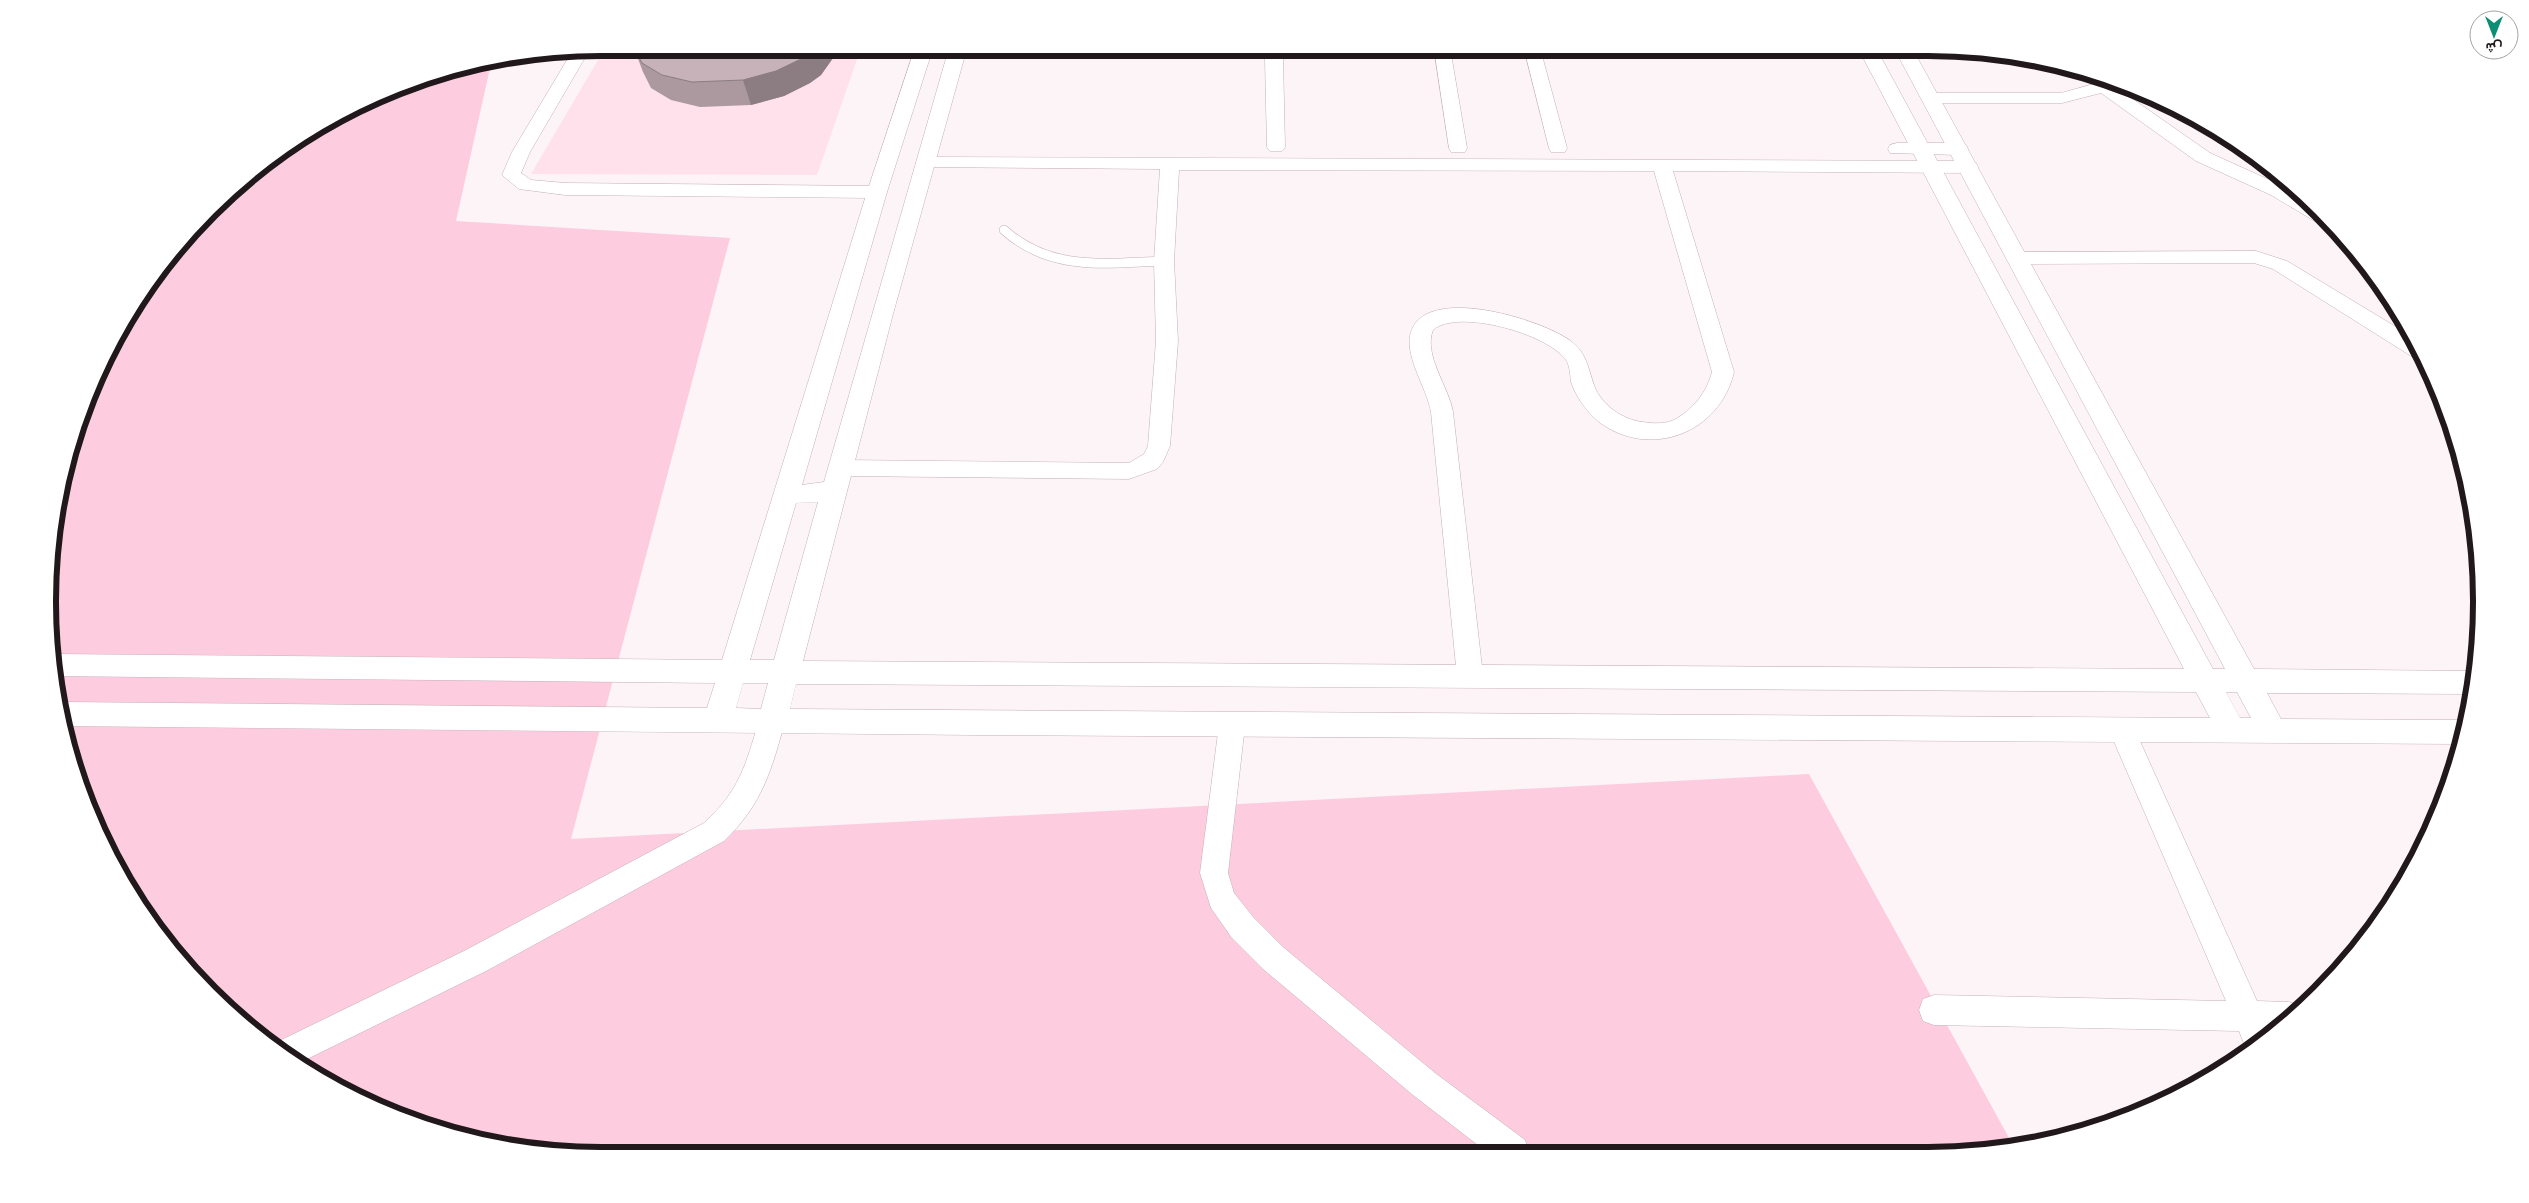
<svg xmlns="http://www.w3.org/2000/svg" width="2529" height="1203" viewBox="0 0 2529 1203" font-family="Signika,Vazirmatn,sans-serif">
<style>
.built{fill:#ffe1ec}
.green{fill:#feccdf}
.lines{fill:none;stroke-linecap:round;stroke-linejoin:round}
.service-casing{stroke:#c4afb7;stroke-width:10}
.minor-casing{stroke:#c4afb7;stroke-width:1}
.tertiary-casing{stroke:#c4afb7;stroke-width:1}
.service{stroke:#fff;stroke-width:9}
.minor{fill:#fff;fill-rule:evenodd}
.tertiary{fill:#fff;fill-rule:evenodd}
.wall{fill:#ab999f}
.shaded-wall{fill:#8b7d82}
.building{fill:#c7b2b9;stroke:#8b7d82}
.rim{fill:none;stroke:#20181b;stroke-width:6}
</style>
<rect width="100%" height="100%" fill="#fdf4f7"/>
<!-- built -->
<polygon class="built" points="605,48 861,48 817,175 531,174"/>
<!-- green -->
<polygon class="green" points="492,59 456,221 730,238 571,839 1809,774 2014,1147 2000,1151 601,1155 493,1145 389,1113 294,1062 236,1018 162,939 105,847 77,779 52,674 48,601 58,493 90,389 141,294 185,236 264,162 325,122 423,77"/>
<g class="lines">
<defs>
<path id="service" d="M 1004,230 C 1051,272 1105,263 1164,261"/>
<g id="minor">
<path d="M 1251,48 C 1264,46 1275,46 1283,59 L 1285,147 L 1282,151 L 1270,151 L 1267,147 L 1265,59 Z"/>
<polygon points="1434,48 1450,48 1467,148 1465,152 1451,152 1449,148"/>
<polygon points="1524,48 1540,48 1567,148 1565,152 1551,152 1549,148"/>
<polygon points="590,49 530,152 521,173 531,180 565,183 877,186 884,188 887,192 884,196 877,198 565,195 519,189 502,175 512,152 573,50"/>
<polygon points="2108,80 2124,85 2117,88 2210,153 2285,187 2309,201 2333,227 2323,226 2271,195 2196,161 2101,93 2062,103 1931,103 1925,102 1922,98 1925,94 1931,93 2061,93"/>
<polygon points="1897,143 1959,143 1966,145 1968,149 1966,153 1959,155 1890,153 1888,149 1890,145"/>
<path d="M 925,157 L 1969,161 L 1976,163 L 1978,167 L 1976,171 L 1969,173 L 1673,171 L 1734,372 C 1720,433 1650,460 1599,422 C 1587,412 1576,397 1571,382 C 1570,375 1570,366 1566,360 C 1548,334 1458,308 1433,330 C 1423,355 1449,387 1453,412 L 1483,676 L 1479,683 L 1470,687 L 1461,683 L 1457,676 L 1431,412 C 1427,389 1406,359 1410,336 C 1420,281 1545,320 1572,342 C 1587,354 1588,368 1594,385 C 1601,405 1623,420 1643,422 C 1654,424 1667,424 1676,419 C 1694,408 1707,392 1712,372 L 1654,171 L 1179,170 L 1174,261 L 1178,341 L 1170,446 L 1163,462 L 1157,469 L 1129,479 L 841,476 L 833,474 L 829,468 L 833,462 L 841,460 L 1129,463 L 1144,454 L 1148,446 L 1156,341 L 1154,261 L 1160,169 L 918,167 L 916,163 L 918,159 Z"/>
<polygon points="2256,251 2287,261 2411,336 2422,357 2411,356 2273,269 2254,263 2018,264 2011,262 2008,258 2011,254 2018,252"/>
<path d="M 772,710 L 781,713 L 785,721 C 772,769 762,805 724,841 L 486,971 L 297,1064 L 271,1045 L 464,951 L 704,823 C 740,790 745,766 759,721 L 763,713 Z"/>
<polygon points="1232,714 1241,717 1245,725 1228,873 1234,893 1254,918 1284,948 1435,1073 1525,1140 1529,1152 1487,1152 1413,1095 1262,968 1232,938 1211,908 1200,873 1219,725 1223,717"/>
<polygon points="2122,719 2132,722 2135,730 2257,1001 2289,1002 2300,1006 2274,1032 2270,1032 2272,1034 2247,1051 2239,1031 1934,1025 1923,1021 1919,1010 1923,999 1934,995 2226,1001 2109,730 2112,722"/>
</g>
<path id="tertiary" d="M 915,48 L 933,48 L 887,192 L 802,485 L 824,482 L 949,48 L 967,48 L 893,314 L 803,661 L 2184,669 L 1858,48 L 1876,48 L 2213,669 L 2225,669 L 1894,48 L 1912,48 L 2254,669 L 2475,671 L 2472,694 L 2267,693 L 2281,719 L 2464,720 L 2467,721 L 2460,744 L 975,735 L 64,726 L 59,703 L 62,702 L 707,708 L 715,683 L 53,676 L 51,654 L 722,660 L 867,192 ZM 818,502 L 774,660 L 750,660 L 796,503 ZM 743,683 L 768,683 L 761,709 L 736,708 ZM 796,684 L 2196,692 L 2210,718 L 790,709 ZM 2226,692 L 2237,692 L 2251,718 L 2240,718 Z"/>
</defs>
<!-- service casing -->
<use href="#service" class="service-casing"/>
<!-- minor casing -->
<use href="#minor" class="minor-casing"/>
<!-- tertiary casing -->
<use href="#tertiary" class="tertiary-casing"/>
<!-- service -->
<use href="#service" class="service"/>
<!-- minor -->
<use href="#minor" class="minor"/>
<!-- tertiary -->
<use href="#tertiary" class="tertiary"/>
</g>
<!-- wall -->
<polygon class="wall" points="634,48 834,48 833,58 821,75 810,83 784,96 751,105 700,107 671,100 651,88 643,72"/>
<!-- shaded-wall -->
<polygon class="shaded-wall" points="816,48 834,48 833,58 821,75 810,83 784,96 751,105 743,80"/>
<!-- building -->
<polygon class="building" points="634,48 816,48 803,58 776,71 743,80 692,82 662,75 642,63"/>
<!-- crop -->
<path d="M0 0H2529V1203H0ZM601 56H1928A545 545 0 0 1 2473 601V602A545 545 0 0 1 1928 1147H601A545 545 0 0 1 56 602V601A545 545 0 0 1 601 56Z" fill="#fff" fill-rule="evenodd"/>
<path class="rim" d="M601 56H1928A545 545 0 0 1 2473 601V602A545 545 0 0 1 1928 1147H601A545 545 0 0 1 56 602V601A545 545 0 0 1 601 56Z"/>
<!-- north arrow -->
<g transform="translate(2494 35) rotate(180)"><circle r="24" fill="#ffffff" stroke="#a6a3a4"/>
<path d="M0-4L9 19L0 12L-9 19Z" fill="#0b8e74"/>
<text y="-8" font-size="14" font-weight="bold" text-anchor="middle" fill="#20181b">ش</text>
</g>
</svg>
